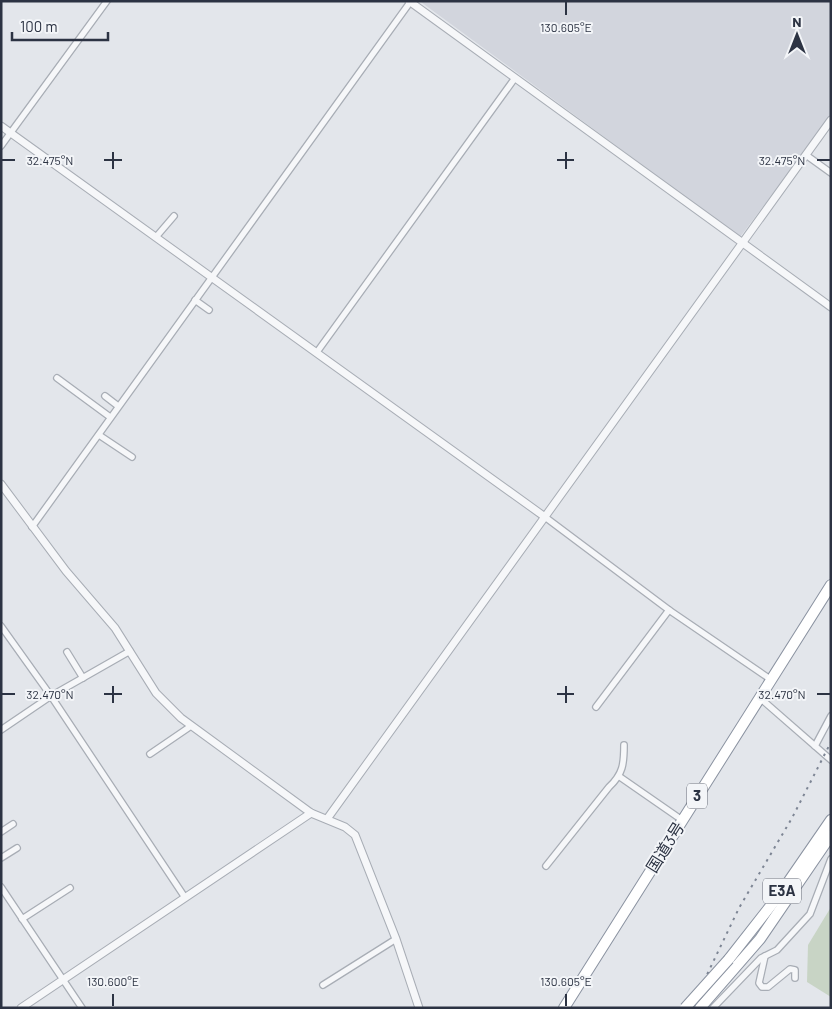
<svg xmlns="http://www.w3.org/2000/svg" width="832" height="1009" viewBox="0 0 832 1009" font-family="Barlow,'Noto Sans JP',sans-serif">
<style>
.built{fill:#d2d5dd}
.green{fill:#c8d4c5}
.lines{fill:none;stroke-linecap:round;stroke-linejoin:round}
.minor-casing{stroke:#a8adb5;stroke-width:8}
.tertiary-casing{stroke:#a8adb5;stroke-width:9}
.trunk-casing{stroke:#8b93a1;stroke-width:12}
.motorway-casing{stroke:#8b93a1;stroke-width:12}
.minor{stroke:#f6f7f9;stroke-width:5.5}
.tertiary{stroke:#f6f7f9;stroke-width:7}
.trunk{stroke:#fff;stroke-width:10}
.motorway{stroke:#fff;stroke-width:10}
.rail{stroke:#7d8594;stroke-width:2;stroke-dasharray:2.5 5;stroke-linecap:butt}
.motorway-bridge-casing{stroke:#8b93a1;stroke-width:12;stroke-linecap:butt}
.motorway-bridge{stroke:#fff;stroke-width:10}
.ticks{fill:none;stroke:#2c3343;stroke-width:2}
.labels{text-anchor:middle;stroke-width:4;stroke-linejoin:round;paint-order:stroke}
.shield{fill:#f3f5f8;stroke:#686d79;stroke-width:1}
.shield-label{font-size:15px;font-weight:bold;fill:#2c3343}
.street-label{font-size:16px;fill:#2c3343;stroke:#f3f5f8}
.ticks-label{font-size:12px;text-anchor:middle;fill:#2c3343;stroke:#f3f5f8;stroke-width:4;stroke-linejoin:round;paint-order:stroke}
</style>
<rect width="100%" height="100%" fill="#e3e6eb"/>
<!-- built -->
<polygon class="built" points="831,1 831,117 740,237 421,2"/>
<!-- green -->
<polygon class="green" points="831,907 831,997 807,982 808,945"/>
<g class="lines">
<defs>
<g id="minor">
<polyline points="1,146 107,1"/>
<polyline points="806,155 831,173"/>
<polyline points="156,237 174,216"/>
<polyline points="195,300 209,310"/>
<polyline points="317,352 515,78"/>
<polyline points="57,378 110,417"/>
<polyline points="105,396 118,406"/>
<polyline points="99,435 132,457"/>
<polyline points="545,517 669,610 770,679"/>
<polyline points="32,527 411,1"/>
<polyline points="1,626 51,696 184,896"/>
<polyline points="67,652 83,678"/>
<polyline points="760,698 831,760"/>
<polyline points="596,707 669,610"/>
<polyline points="1,730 51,696 130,651"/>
<polyline points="815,746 831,716"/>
<polyline points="150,754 191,726"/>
<polyline points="620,777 682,820"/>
<polyline points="1,832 13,824"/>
<polyline points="1,858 17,848"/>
<path d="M 546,866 L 609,787 C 623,774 624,764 624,745"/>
<polyline points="1,887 82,1008"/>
<polyline points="22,919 70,888"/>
<polyline points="765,956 759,983 762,987 768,987 790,969 795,970 795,978"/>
<polyline points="323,985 396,939"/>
<polyline points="713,1008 761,958 777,950 810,914 831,859"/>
</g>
<g id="tertiary">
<polyline points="409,1 831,307"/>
<polyline points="1,126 545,517"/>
<polyline points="1,484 66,571 115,628 156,693 181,718 311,813 345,827 355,835 396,939 419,1008"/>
<polyline points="327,819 831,120"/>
<polyline points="21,1008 311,813"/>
</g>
<polyline id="trunk" points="564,1008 831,585"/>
<g id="motorway">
<polyline points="729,959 780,894 831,820"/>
<polyline points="700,1008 760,939 831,835"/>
</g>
</defs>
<!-- minor casing -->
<use href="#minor" class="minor-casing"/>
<!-- tertiary casing -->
<use href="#tertiary" class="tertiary-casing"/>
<!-- trunk casing -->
<use href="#trunk" class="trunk-casing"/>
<!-- motorway casing -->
<use href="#motorway" class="motorway-casing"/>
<!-- minor -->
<use href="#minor" class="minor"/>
<!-- tertiary -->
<use href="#tertiary" class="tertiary"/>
<!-- trunk -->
<use href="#trunk" class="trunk"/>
<!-- motorway -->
<use href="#motorway" class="motorway"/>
<!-- rail -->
<polyline class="rail" points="691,1008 739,908 792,818 831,742"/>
<defs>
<polyline id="motorway-bridge" points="685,1008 729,959"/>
</defs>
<!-- motorway-bridge casing -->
<use href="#motorway-bridge" class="motorway-bridge-casing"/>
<!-- motorway-bridge -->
<use href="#motorway-bridge" class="motorway-bridge"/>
</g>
<!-- ticks -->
<path class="ticks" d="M 566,2 L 566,15M 113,152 L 113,169M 566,152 L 566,169M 2,160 L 15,160M 104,160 L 122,160M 557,160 L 574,160M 817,160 L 830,160M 113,686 L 113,703M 566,686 L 566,703M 2,694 L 15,694M 104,694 L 122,694M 557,694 L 574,694M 817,694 L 830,694M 113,994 L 113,1006M 566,994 L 566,1006"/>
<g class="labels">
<!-- shield labels -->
<g class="shield">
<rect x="687" y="783.5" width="20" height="25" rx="4"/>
<rect x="763" y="878.5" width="38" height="25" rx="4"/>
</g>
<g class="shield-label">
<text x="697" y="801">3</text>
<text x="782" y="896">E3A</text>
</g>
<!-- street labels -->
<g class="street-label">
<text transform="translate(665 847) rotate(-58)" y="6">国道3号</text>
</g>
</g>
<g class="ticks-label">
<text x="566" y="32">130.605°E</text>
<text x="50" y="165">32.475°N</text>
<text x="782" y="165">32.475°N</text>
<text x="50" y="699">32.470°N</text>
<text x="782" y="699">32.470°N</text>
<text x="113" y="986">130.600°E</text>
<text x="566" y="986">130.605°E</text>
</g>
<!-- border -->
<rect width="832" height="1009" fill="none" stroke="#2c3343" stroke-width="5"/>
<!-- north arrow -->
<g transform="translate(797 35)" stroke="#f3f5f8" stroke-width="4" paint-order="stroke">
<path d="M0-4L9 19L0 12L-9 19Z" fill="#2c3343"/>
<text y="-8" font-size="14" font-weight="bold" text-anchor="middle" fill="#2c3343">N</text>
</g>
<!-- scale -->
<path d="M12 32v8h96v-8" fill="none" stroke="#2c3343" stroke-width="2.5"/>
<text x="20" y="32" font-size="15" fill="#2c3343" stroke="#f3f5f8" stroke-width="4" paint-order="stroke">100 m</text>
</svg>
